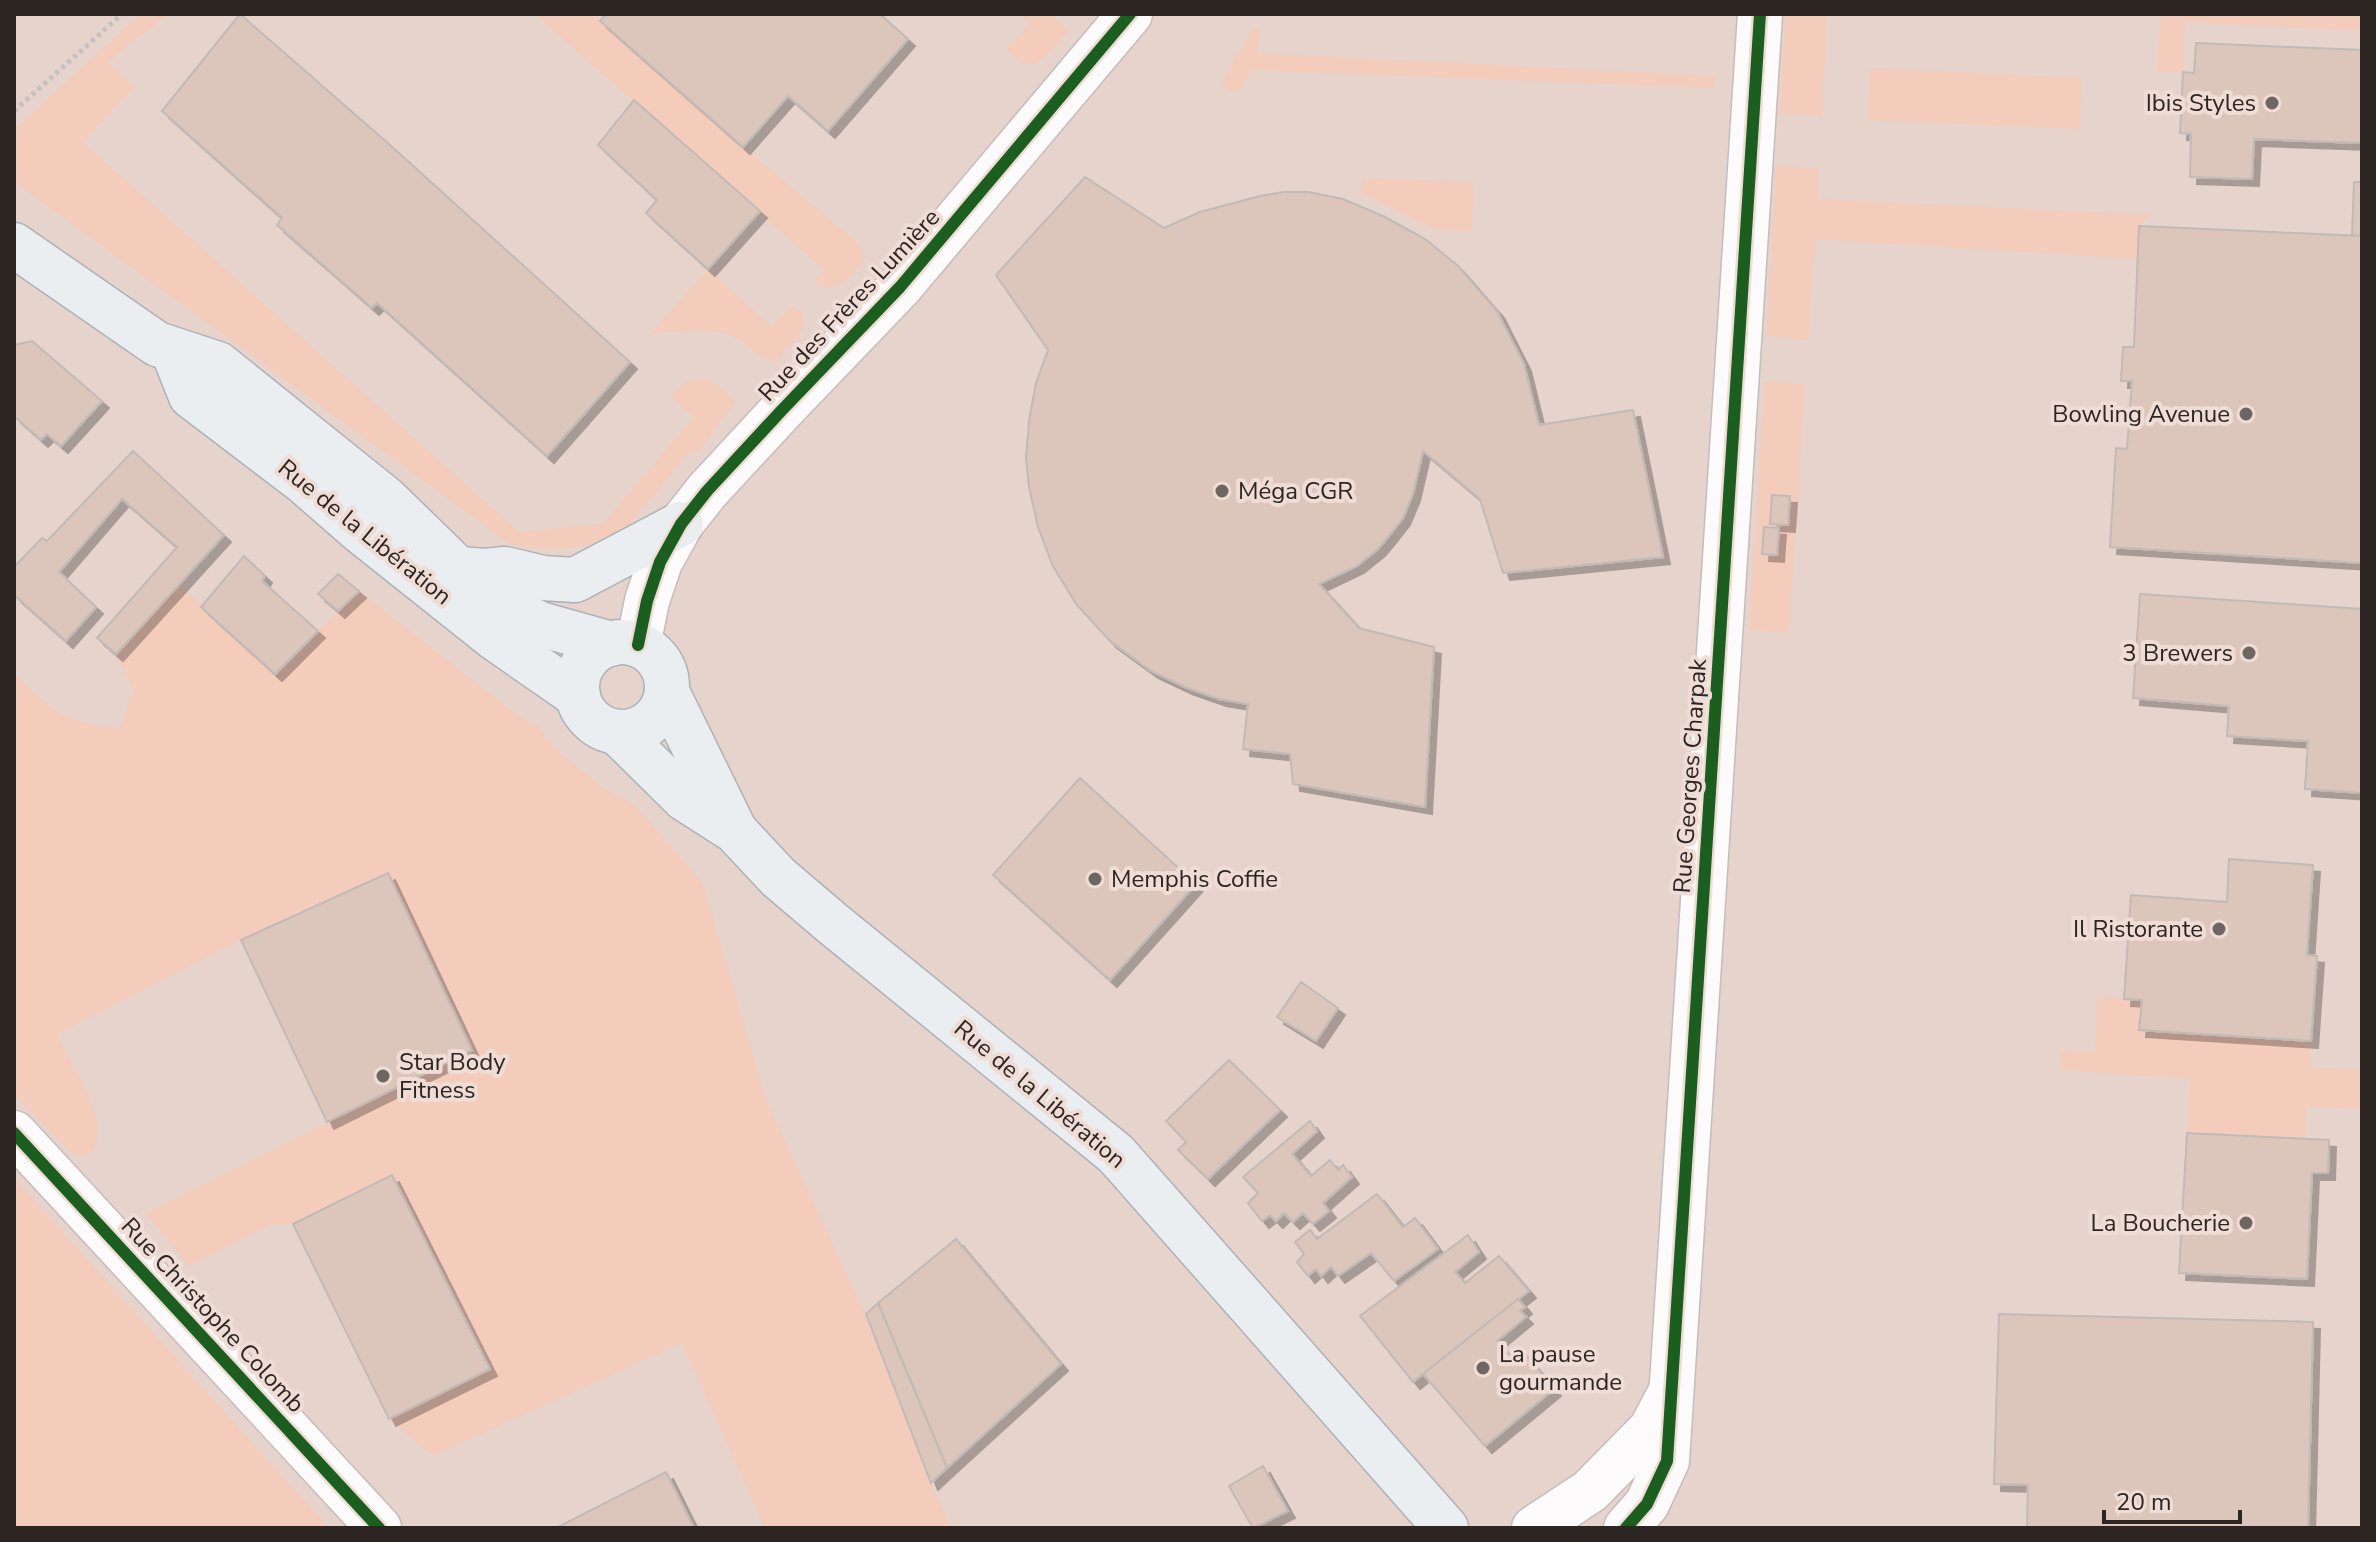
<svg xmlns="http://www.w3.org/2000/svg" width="2376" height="1542" viewBox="0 0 2376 1542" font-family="'Nunito Sans',sans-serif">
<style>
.built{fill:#e5d3cc}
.green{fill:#f4ccbb}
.building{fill:#dcc6bc;stroke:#c1bab7;stroke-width:2;filter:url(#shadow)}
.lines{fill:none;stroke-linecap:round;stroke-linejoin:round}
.minor-casing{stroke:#c5bdbb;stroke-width:47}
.major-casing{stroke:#adb2b6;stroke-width:47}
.path{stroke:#c5c1c0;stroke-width:5;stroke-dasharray:4 4;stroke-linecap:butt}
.minor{stroke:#fcfafa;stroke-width:44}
.major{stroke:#eaeef1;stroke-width:44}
.cycleway-casing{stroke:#efddd5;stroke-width:17}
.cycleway{stroke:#1b5e20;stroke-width:12}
.poi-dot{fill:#6e6663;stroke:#efddd5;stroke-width:3}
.labels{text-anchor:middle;stroke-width:8;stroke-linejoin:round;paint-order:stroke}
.poi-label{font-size:24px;fill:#2c2522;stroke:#efddd5;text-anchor:end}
.street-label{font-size:24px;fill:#2c2522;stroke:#efddd5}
</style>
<defs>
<filter id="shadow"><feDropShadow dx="7" dy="7" stdDeviation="0" flood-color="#0004"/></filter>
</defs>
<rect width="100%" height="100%" fill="#e9dfdb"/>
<!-- built -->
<rect class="built" x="14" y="14" width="2348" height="1514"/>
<!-- green -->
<g class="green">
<path d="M 140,14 L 168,14 L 108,62 L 134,87 L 83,142 L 519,532 L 603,524 L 694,417 L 671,397 C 693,366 716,379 736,402 L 698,452 L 690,451 L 631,523 C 597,550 551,554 510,544 L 20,186 L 14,179 L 14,130 Z"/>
<path d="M 535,14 L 593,14 L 743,147 L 858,243 L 865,260 C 851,276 836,298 814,282 L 824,270 Z"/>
<polygon points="1019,14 1051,14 1069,30 1043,59 1033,65 1023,63 1006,50 1030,23"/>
<polygon points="1786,14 1827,14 1822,116 1779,113"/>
<polygon points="2161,14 2362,14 2362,31 2185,22 2183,72 2157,71"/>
<polygon points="1257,29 1262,29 1257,53 1715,76 1714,88 1251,70 1241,90 1228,91 1223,85 1224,78 1252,30"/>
<polygon points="1870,68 2081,78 2080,129 1868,120"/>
<polygon points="1776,165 1819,169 1818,199 2150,215 2140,226 2138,259 1815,239 1808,340 1767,336"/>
<polygon points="1364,178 1473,182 1472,231 1436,230 1360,192"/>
<path d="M 708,269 L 772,327 L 793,305 L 802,313 L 805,326 L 778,361 C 759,361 750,345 734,337 C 710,326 675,332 650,334 Z"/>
<polygon points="1765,382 1805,384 1789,633 1749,630"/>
<path d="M 179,585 L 275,673 L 359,591 L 525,721 L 536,724 L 553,747 L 605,789 L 635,805 L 703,884 L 767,1102 L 865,1314 L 931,1483 L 951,1528 L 765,1528 L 682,1343 L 433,1456 L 389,1419 L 489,1368 L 392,1175 L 293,1224 L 272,1224 L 189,1266 L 146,1213 L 472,1051 L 388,873 L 241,940 L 57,1034 C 70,1066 113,1119 92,1152 C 83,1156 78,1157 70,1151 L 14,1095 L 14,673 C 56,712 60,723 120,728 L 134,691 L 116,654 Z"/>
<polygon points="2098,996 2142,1000 2140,1030 2311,1041 2310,1067 2362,1070 2362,1109 2307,1106 2305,1138 2187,1133 2190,1079 2060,1070 2061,1050 2095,1052"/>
<polygon points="14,1178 329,1528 14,1528"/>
</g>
<!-- building -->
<g class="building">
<polygon points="240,14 390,145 630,362 547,456 377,303 372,308 277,225 282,218 162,111"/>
<polygon points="606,14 880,14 908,39 828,131 788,96 743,147 600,21"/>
<polygon points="2196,43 2362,50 2362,143 2254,139 2252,179 2190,177 2191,134 2180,133 2183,72 2194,73"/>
<polygon points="634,100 760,211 708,269 646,213 657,200 598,145"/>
<polygon points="1085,177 1164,228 1200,212 1260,196 1284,192 1308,192 1343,199 1385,217 1425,239 1457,265 1497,311 1524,364 1539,425 1633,410 1663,557 1503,573 1480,499 1423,451 1413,494 1403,518 1388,537 1378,549 1357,566 1319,584 1359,628 1434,647 1425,807 1293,784 1290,754 1243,749 1248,704 1219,699 1185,687 1151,671 1110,641 1076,604 1053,566 1038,527 1029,487 1026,459 1029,421 1036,383 1048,350 996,275"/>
<polygon points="2354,182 2362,182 2362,236 2352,235"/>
<polygon points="2139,226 2362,236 2362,563 2110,547 2116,448 2127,449 2132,381 2121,381 2123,347 2134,347"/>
<polygon points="32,341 102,401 61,446 47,434 41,440 14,416 14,345"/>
<polygon points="133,451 224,535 116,654 97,638 177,547 122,499 59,572 96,607 66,641 14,595 14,567 42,538 47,541"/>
<polygon points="1772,495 1790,496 1788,525 1770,524"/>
<polygon points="1764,527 1779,528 1777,555 1762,554"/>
<polygon points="244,556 265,576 262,581 318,631 275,674 201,607"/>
<polygon points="338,574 359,591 338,611 318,594"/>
<polygon points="2140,594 2362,609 2362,793 2305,789 2308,741 2227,736 2229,706 2133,698"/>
<polygon points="1080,778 1196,884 1110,980 993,875"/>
<polygon points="2229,859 2313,865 2307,955 2317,956 2311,1041 2139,1030 2142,1000 2124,999 2131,895 2227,902"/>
<polygon points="388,873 472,1050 327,1122 241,940"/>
<polygon points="1301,982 1338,1008 1316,1041 1277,1017"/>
<polygon points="1229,1060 1280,1110 1208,1179 1178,1150 1186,1142 1166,1121"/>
<polygon points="1310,1121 1317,1131 1292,1154 1311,1176 1330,1160 1338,1170 1343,1165 1352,1177 1323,1203 1329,1211 1313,1224 1303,1213 1293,1222 1284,1213 1276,1221 1270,1215 1262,1221 1248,1203 1258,1193 1243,1177"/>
<polygon points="2187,1133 2329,1140 2328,1173 2312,1173 2307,1279 2179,1273"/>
<polygon points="392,1175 490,1369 389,1419 293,1224"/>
<polygon points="1377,1194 1403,1227 1415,1218 1438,1249 1394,1281 1371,1253 1338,1276 1331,1267 1321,1276 1316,1269 1308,1276 1297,1262 1304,1254 1295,1242 1310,1230 1317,1239"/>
<polygon points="1468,1235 1479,1252 1455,1272 1465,1283 1499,1256 1529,1291 1413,1382 1360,1316"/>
<polygon points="956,1239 1061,1364 947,1468 878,1303"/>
<polygon points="1518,1299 1525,1307 1520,1311 1526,1317 1497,1341 1517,1363 1526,1355 1554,1389 1485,1446 1423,1374"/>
<polygon points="878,1303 947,1468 931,1483 866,1314"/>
<polygon points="1999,1314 2313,1322 2308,1528 2027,1528 2028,1485 1994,1484"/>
<polygon points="1263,1466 1288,1511 1253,1528 1229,1486"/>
<polygon points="666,1472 694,1528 556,1528"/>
</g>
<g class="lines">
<defs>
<g id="minor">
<polyline points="638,645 647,601 660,562 681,524 707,491 782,410 900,287 1130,14"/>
<polyline points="14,1133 379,1528"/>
<polyline points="1534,1528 1590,1491 1651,1429 1670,1393"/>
<polyline points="1626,1528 1647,1504 1667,1461 1760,14"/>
</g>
<g id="major">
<polyline points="14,245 157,344 218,364 386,499 458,569 507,609 543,625 611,644"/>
<polyline points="173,351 191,396 304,482 359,530 496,639 578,696"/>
<polyline points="458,569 485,571 505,569 543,578 575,580 681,524"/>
<circle cx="622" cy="687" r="45"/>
<polyline points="667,692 734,829"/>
<polyline points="617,732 685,799 735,831 778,877 832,923 1116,1154 1446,1528"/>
</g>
</defs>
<!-- minor casing -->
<use href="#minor" class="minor-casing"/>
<!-- major casing -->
<use href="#major" class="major-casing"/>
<!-- path -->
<polyline class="path" points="14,111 122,14"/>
<!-- minor -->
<use href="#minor" class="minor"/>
<!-- major -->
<use href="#major" class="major"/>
<defs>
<g id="cycleway">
<polyline points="638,645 647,601 660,562 681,524 707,491 782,410 900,287 1130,14"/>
<polyline points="14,1133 379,1528"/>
<polyline points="1626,1528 1647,1504 1667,1461 1760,14"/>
</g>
</defs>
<!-- cycleway casing -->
<use href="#cycleway" class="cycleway-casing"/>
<!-- cycleway -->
<use href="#cycleway" class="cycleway"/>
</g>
<!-- markers -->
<g class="poi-dot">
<circle cx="2272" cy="103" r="8"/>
<circle cx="2246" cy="414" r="8"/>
<circle cx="1222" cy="491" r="8"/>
<circle cx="2249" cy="653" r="8"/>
<circle cx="1095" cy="879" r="8"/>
<circle cx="2219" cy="929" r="8"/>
<circle cx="383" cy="1076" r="8"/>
<circle cx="2246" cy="1223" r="8"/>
<circle cx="1483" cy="1368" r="8"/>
</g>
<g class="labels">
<!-- poi labels -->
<g class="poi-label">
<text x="2256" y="111">Ibis Styles</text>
<text x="2230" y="422">Bowling Avenue</text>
<text x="1238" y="499" text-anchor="start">Méga CGR</text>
<text x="2233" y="661">3 Brewers</text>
<text x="1111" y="887" text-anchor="start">Memphis Coffie</text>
<text x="2203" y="937">Il Ristorante</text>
<text x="399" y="1070" text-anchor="start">Star Body<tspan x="399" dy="28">Fitness</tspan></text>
<text x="2230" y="1231">La Boucherie</text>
<text x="1499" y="1362" text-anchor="start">La pause<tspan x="1499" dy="28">gourmande</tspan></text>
</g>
<!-- street labels -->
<g class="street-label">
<text transform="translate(849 305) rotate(-47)" y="8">Rue des Frères Lumière</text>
<text transform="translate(365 532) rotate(39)" y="8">Rue de la Libération</text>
<text transform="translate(1690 776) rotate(-86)" y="8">Rue Georges Charpak</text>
<text transform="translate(1040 1094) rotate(40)" y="8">Rue de la Libération</text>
<text transform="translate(213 1315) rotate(47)" y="8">Rue Christophe Colomb</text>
</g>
</g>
<!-- border -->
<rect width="2376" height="1542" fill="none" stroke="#2c2522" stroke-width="32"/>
<!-- scale -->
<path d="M2104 1510v12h136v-12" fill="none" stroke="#2c2522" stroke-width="4"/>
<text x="2116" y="1510" font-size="24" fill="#2c2522" stroke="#efddd5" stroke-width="6" paint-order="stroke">20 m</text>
</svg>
